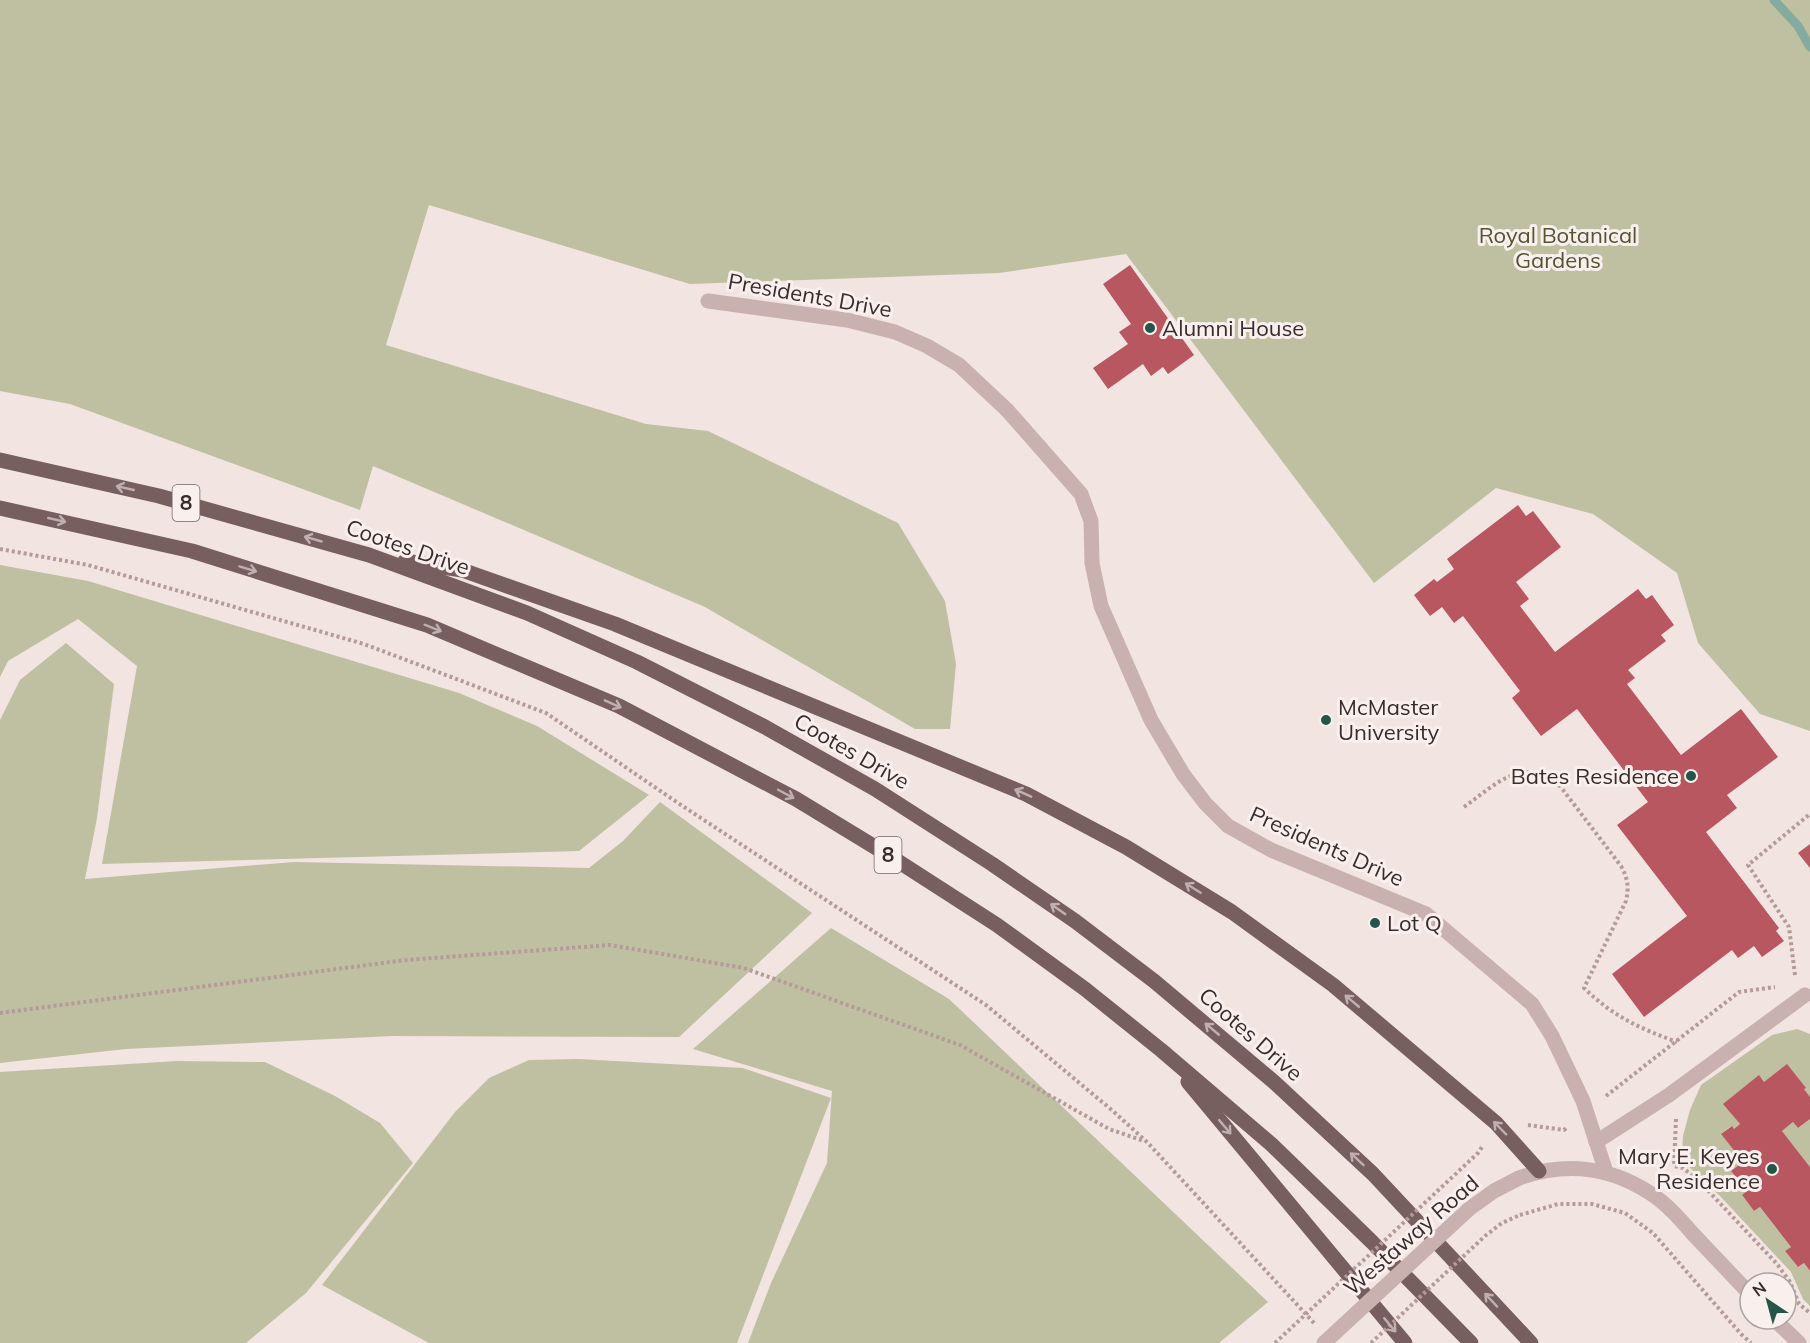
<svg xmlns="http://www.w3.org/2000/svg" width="1810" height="1343" viewBox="0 0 1810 1343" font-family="Mulish,sans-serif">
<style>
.green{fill:#bfbfa2}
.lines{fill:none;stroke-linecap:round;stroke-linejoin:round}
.stream{stroke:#83ab9f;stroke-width:9}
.building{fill:#b95761}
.path{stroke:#b49b98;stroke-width:4;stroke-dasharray:3 3;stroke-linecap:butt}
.minor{stroke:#c8b1ae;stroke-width:15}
.major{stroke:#785f5f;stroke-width:15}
.path-bridge{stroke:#b49b98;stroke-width:4;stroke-dasharray:3 3;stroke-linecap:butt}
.minor-bridge{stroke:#c8b1ae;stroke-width:15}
.oneway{stroke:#bfafae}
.poi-dot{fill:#255548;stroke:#f9f0ee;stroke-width:2}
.labels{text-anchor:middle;stroke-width:6;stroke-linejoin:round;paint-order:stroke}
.shield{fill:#f9f0ee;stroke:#726766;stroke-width:1.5}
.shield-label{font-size:21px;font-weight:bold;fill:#382c2c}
.park-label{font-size:22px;fill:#535432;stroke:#f9f0ee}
.street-label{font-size:22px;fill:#382c2c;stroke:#f9f0ee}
.poi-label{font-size:22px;fill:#382c2c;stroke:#f9f0ee;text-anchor:start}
</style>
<rect width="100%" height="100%" fill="#f1e4e1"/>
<!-- green -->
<g class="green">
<polygon points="0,0 1810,0 1810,731 1760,714 1698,643 1677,573 1593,514 1496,488 1374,583 1126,254 999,273 690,284 429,205 386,345 646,424 708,431 898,523 945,601 956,664 950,729 915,729 705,607 373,466 360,510 70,404 0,391"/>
<polygon points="0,565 88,581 459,693 537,726 649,795 579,851 102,864 137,666 78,619 8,661 0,677"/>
<polygon points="66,643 114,684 97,818 85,879 294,862 589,868 623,841 660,802 812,913 679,1037 392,1036 126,1049 0,1063 0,720 20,680"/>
<polygon points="831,928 949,999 1268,1302 1219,1343 748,1343 771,1283 827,1163 832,1091 693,1049"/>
<polygon points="1797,1029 1810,1034 1810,1097 1804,1089 1764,1082 1759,1076 1724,1104 1740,1124 1734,1129 1731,1126 1721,1134 1743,1162 1731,1171 1747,1191 1742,1195 1754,1211 1760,1207 1791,1247 1785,1251 1798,1267 1804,1263 1810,1271 1810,1306 1803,1299 1791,1272 1720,1196 1688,1166 1682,1153 1683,1136 1690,1110 1701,1085 1772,1035"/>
<polygon points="578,1059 743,1068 831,1098 737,1343 429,1343 322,1285 455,1112 489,1078 529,1060"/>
<polygon points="177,1061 265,1062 335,1096 380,1123 413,1163 306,1293 246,1343 0,1343 0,1072"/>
<polygon points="1810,1119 1810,1167 1782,1131 1793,1122 1798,1128"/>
</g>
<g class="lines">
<!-- stream -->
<polyline class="stream" points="1774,0 1798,26 1810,47"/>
</g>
<!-- building -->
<g class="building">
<polygon points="1130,265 1194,355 1168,374 1163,367 1151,376 1143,364 1108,389 1093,368 1128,344 1119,332 1131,324 1103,284"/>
<polygon points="1518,505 1526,516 1533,511 1561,547 1516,582 1529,599 1520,606 1555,652 1638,589 1646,599 1652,595 1674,625 1661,635 1666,641 1628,670 1635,678 1627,684 1681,755 1741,709 1778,757 1727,795 1737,808 1706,832 1779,928 1776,931 1784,941 1762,957 1754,946 1738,958 1732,950 1644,1017 1612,974 1687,916 1617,825 1648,802 1577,709 1541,736 1512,698 1520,691 1463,616 1454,623 1442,607 1430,616 1414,595 1434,579 1437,582 1454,569 1447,559"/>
<polygon points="1810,844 1810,868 1798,853"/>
<polygon points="1787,1064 1806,1088 1804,1089 1810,1097 1810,1119 1798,1128 1793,1122 1782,1131 1810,1167 1810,1271 1804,1263 1798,1267 1785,1251 1791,1247 1760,1207 1754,1211 1742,1195 1747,1191 1731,1171 1743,1162 1721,1134 1732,1126 1734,1129 1740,1124 1723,1104 1759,1075 1764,1082"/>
</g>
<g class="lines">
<!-- path -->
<g class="path">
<polyline points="0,549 88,565 364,644 546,713 681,805 986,1005 1113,1111 1148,1143 1314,1323"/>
<path d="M 1464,807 C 1495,785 1523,754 1560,786 L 1621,866 C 1628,879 1629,887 1626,901 L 1584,988 C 1614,1017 1639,1028 1677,1042"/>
<polyline points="1795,975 1789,927 1748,865 1810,814"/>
<polyline points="0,1013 406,960 610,945 744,968 960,1045 1109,1129 1144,1141"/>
<polyline points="1606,1096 1739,992 1775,987"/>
<polyline points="1676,1119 1674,1166 1683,1168 1700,1182 1777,1264 1790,1282 1799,1304 1810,1313"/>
<polyline points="1528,1125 1564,1130 1567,1127"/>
<polyline points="1520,1215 1558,1204 1592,1204 1625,1213 1653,1233 1741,1334 1751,1343"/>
</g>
<!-- minor -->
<g class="minor">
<polyline points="708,301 847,320 895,332 927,346 959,365 1007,410 1081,494 1091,521 1092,563 1101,606 1151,720 1183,774 1205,803 1228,826 1271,850 1426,914 1532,1004 1552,1036 1583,1101 1606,1172"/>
<polyline points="1596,1142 1669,1095 1805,995"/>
<path d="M 1519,1178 C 1564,1162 1609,1166 1650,1193 C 1667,1204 1680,1219 1693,1234 C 1712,1254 1731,1274 1750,1294"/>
<polyline points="1774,1319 1799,1343"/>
</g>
<!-- major -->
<g class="major">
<polyline points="0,460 159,496 369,555 527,613 637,662 765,727 875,789 992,864 1075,921 1154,981 1274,1082 1373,1174 1531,1343"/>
<polyline points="0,508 192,551 427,625 619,706 796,799 893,858 997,925 1085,989 1161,1050 1271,1144 1372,1242 1471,1343"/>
<polyline points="405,561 462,570 615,624 1026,794 1126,847 1232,912 1333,985 1496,1123 1539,1171"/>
<polyline points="1188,1082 1405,1343"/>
</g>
<!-- path-bridge -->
<g class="path-bridge">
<polyline points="1275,1343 1478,1153 1482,1147"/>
<polyline points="1371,1343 1485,1236 1502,1223 1520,1215"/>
</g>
<!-- minor-bridge -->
<polyline class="minor-bridge" points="1324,1343 1469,1209 1494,1191 1519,1178"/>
</g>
<!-- one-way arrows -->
<defs><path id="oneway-shaft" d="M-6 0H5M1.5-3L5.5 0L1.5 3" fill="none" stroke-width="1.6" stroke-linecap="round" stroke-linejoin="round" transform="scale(1.5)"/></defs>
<g class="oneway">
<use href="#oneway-shaft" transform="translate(125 488) rotate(-167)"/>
<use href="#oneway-shaft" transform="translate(57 520) rotate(13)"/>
<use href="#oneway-shaft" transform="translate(313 539) rotate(-164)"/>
<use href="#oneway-shaft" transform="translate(248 569) rotate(17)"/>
<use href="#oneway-shaft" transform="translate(433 628) rotate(22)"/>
<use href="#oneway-shaft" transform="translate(613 704) rotate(24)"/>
<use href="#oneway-shaft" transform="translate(1023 793) rotate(-156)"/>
<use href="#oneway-shaft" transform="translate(786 794) rotate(28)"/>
<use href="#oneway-shaft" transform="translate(1193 888) rotate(-148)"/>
<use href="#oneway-shaft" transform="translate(1058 909) rotate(-145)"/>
<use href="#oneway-shaft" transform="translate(1352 1001) rotate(-140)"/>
<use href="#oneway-shaft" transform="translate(1212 1029) rotate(-140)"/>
<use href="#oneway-shaft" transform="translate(1225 1127) rotate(50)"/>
<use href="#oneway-shaft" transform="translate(1500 1128) rotate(-134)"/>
<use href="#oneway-shaft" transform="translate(1357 1159) rotate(-137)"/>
<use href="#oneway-shaft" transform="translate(1491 1300) rotate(-133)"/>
<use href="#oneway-shaft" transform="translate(1390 1325) rotate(50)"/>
</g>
<!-- markers -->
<g class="poi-dot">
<circle cx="1150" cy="328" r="6"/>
<circle cx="1326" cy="720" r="6"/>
<circle cx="1691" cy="776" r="6"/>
<circle cx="1375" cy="923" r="6"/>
<circle cx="1772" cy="1169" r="6"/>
</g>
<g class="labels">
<!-- shield labels -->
<g class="shield">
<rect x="172.5" y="485" width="27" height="36" rx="4.5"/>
<rect x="874.5" y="837" width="27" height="36" rx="4.5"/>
</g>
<g class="shield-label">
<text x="186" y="510">8</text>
<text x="888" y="862">8</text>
</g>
<!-- park labels -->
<g class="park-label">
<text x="1558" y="243">Royal Botanical<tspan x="1558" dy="25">Gardens</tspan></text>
</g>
<!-- street labels -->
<g class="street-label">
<text transform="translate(810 295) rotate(10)" y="8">Presidents Drive</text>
<text transform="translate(408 547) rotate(19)" y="8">Cootes Drive</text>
<text transform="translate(852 751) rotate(30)" y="8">Cootes Drive</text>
<text transform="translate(1327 846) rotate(24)" y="8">Presidents Drive</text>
<text transform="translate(1251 1034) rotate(41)" y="8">Cootes Drive</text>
<text transform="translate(1411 1235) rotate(-41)" y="8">Westaway Road</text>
</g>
<!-- poi labels -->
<g class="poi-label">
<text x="1162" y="336">Alumni House</text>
<text x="1338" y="715">McMaster<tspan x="1338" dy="25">University</tspan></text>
<text x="1679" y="784" text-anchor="end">Bates Residence</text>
<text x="1387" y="931">Lot Q</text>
<text x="1760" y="1164" text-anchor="end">Mary E. Keyes<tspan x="1760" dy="25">Residence</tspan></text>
</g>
</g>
<!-- north arrow -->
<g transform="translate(1768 1301) rotate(324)"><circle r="28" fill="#f9f0ee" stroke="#aca2a0" stroke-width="1.5"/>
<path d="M0-4.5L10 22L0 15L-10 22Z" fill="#255548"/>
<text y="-9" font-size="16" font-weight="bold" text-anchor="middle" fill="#382c2c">N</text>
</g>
</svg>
